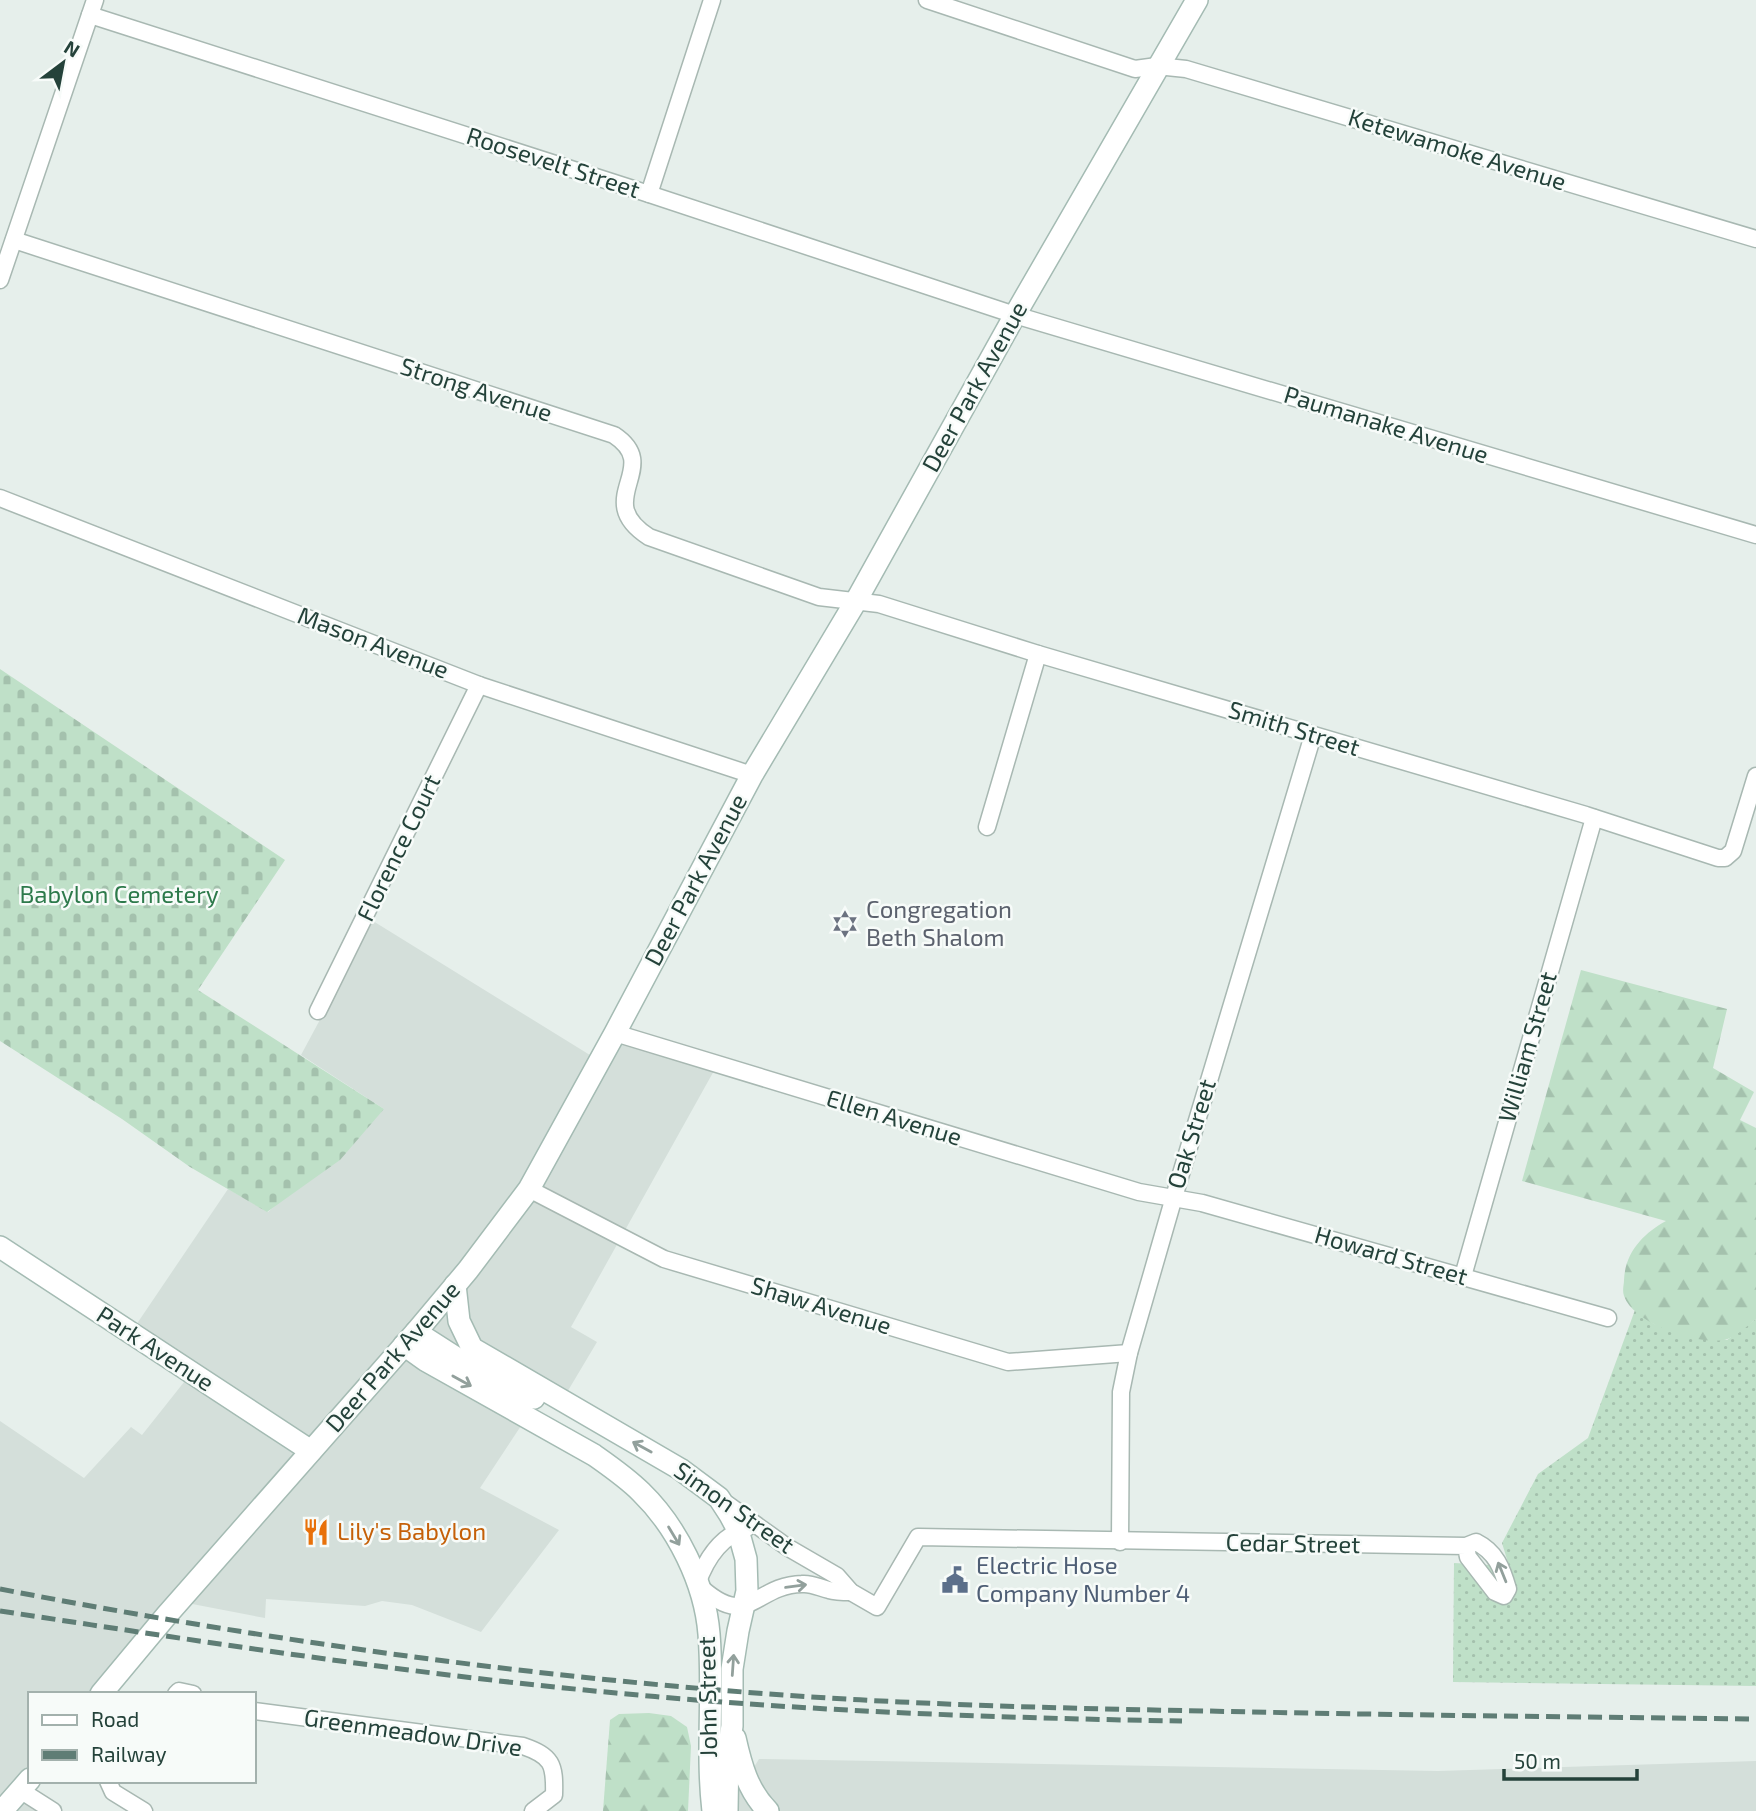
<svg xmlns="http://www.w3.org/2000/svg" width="1756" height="1811" viewBox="0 0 1756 1811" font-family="'Exo 2',sans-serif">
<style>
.built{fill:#d4dfda}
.grass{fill:url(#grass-dots)}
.forest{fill:url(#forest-firs)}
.cemetery{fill:url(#cemetery-stones)}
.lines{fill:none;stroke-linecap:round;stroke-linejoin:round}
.street-casing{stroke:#a8b8b2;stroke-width:19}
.secondary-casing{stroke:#a4bbb3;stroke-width:24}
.street{stroke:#fff;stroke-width:16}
.secondary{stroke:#fff;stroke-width:21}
.rail{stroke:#5f7d75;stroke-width:5;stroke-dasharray:14 7;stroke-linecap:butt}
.oneway{stroke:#92a09c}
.labels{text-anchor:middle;stroke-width:5;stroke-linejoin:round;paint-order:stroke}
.street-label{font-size:24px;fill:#24423a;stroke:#f7fbf9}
.park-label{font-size:24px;fill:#2d7a4b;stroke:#f7fbf9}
.worship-label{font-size:24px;fill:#5b616d;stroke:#f7fbf9;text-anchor:start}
.food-label{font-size:24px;fill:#c56008;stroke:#f7fbf9;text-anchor:start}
.service-label{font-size:24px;fill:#4e5e75;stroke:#f7fbf9;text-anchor:start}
</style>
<defs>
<pattern id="grass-dots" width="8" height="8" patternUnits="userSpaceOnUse" patternTransform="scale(1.75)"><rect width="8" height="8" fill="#bfe0c8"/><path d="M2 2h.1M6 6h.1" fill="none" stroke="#a4c1ad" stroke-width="1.8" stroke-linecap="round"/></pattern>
<pattern id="forest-firs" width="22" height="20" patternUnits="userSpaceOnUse" patternTransform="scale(1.75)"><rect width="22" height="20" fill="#bfe0c8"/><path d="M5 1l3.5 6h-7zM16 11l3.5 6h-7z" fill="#a4c1ad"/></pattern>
<pattern id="cemetery-stones" width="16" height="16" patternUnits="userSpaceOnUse" patternTransform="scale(1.75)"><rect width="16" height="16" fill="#bfe0c8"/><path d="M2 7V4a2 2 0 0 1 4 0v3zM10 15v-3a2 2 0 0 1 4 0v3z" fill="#a4c1ad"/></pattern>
</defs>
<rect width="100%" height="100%" fill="#e6efeb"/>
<!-- built -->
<g class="built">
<polygon points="373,921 598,1060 614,1032 720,1060 571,1327 597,1342 566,1394 548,1385 480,1488 559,1530 481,1632 412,1605 382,1601 365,1606 266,1599 265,1618 187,1603 108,1694 30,1694 30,1781 24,1791 55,1811 0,1811 0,1421 84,1478 131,1427 142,1435 192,1372 132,1331 228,1189 268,1212 384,1109 301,1055"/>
<polygon points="759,1759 1438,1771 1756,1761 1756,1811 727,1811"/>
</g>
<!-- grass -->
<polygon class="grass" points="1635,1310 1654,1324 1727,1340 1756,1319 1756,1686 1453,1682 1454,1563 1509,1566 1502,1543 1538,1474 1588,1438"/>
<!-- forest -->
<g class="forest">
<path d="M 1581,970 L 1727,1009 L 1713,1068 L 1754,1092 L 1740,1120 L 1756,1128 L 1756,1319 C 1747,1326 1735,1338 1724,1340 C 1697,1345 1634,1324 1624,1296 C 1622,1290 1624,1285 1624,1280 C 1625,1252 1644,1233 1666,1221 L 1522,1181 Z"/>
<polygon points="649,1713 671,1716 687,1727 691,1746 688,1811 603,1811 610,1720 619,1714"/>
</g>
<!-- cemetery -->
<polygon class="cemetery" points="0,669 285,860 198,990 384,1109 340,1160 267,1212 190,1167 122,1119 0,1041"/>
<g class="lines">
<defs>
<g id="street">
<polyline points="927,0 1135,69 1157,66 1186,69 1756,239"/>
<polyline points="90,15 649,194 1015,315 1756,535"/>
<polyline points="649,194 712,0"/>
<path d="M 14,240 L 614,435 C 664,468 590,499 649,537 L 819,597 L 879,604 L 1038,654 L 1586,815 L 1718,858 L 1725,858 L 1733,851 L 1756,776"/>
<polyline points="0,280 95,0"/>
<polyline points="0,498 479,685 752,775"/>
<polyline points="987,827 1038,654"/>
<polyline points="318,1011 479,685"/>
<polyline points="615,1033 1139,1192 1202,1203 1608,1318"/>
<polyline points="529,1189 664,1259 1008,1362 1129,1353"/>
<polyline points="1463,1276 1594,818"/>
<path d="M 727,1504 L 787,1547 L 837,1576 L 851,1592 L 877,1607 L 918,1537 L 1466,1546 L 1476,1542 C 1496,1552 1502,1568 1508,1589 L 1504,1596 L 1495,1592 L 1468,1557 L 1466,1546"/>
<path d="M 747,1528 C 720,1536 706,1559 697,1584 C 749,1633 753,1585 802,1584 C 812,1583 820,1588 829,1590 C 836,1592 844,1592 851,1592"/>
<polyline points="1120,1542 1121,1392 1129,1353 1174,1197 1313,735"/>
<polyline points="176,1694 179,1691 193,1694"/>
<path d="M 254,1711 L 523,1746 C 552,1756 555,1764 554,1795 L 533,1811"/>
<polyline points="108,1781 113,1792 144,1811"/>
<polyline points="20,1790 53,1811"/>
</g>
<g id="secondary">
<polyline points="0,1247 311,1451"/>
<polyline points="455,1285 459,1321 472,1348 680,1469 719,1498 730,1515 738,1530 746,1559 747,1591 738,1631 732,1669 732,1726 728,1751 727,1811"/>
<polyline points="416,1332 466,1364 534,1398"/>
<path d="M 404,1345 L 425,1360 L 594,1455 C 611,1467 627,1478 641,1492 C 677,1527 705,1583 709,1634 C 714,1693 706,1752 713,1811"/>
<polyline points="101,1694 166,1616 416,1332 468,1270 529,1189 615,1033 752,775 856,601 1015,315 1197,0"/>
<path d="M 735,1738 C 741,1765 748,1791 768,1811"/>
<polyline points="2,1811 30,1779"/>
</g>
</defs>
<!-- street casing -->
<use href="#street" class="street-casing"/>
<!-- secondary casing -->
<use href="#secondary" class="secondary-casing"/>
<!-- street -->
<use href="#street" class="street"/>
<!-- secondary -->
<use href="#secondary" class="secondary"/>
<!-- rail -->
<g class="rail">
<path d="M 0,1589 C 239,1635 477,1670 719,1690 C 881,1704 1044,1708 1206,1711 C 1390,1715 1573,1717 1756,1719"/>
<path d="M 0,1611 C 205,1642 410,1674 616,1693 C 804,1711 993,1718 1182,1721"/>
</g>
</g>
<!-- one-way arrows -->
<defs><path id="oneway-shaft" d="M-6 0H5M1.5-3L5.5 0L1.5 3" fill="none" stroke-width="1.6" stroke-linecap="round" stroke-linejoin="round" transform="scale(1.75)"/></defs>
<g class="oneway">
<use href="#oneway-shaft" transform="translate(462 1381) rotate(29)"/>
<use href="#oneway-shaft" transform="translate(642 1447) rotate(-151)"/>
<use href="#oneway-shaft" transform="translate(674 1536) rotate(59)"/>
<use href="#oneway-shaft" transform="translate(1502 1572) rotate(-112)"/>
<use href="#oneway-shaft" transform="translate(796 1586) rotate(-8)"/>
<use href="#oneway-shaft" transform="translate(733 1665) rotate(-86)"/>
</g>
<!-- icons -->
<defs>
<symbol id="synagogue-bare" viewBox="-9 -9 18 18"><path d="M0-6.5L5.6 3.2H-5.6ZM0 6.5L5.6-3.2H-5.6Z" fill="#6b7280" stroke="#f7fbf9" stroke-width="2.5" paint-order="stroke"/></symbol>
<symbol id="restaurant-bare" viewBox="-9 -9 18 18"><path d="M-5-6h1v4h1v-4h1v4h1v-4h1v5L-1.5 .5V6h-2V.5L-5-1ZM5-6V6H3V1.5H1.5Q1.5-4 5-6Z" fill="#e8710a" stroke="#f7fbf9" stroke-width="2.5" paint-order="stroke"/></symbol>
<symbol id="civic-bare" viewBox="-9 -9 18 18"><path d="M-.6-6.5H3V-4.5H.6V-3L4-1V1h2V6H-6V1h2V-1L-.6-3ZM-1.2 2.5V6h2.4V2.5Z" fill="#5c6f8a" stroke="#f7fbf9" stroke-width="2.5" paint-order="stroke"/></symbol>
</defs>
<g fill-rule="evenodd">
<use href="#synagogue-bare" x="826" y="905" width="38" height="38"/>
<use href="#restaurant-bare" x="297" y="1513" width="38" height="38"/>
<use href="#civic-bare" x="936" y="1561" width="38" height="38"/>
</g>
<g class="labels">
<!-- street labels -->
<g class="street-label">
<text transform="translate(1457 150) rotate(17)" y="8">Ketewamoke Avenue</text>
<text transform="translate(553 163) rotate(18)" y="8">Roosevelt Street</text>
<text transform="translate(975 387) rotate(-61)" y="8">Deer Park Avenue</text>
<text transform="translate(476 390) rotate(18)" y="8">Strong Avenue</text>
<text transform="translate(1386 425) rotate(17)" y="8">Paumanake Avenue</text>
<text transform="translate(373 643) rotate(21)" y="8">Mason Avenue</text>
<text transform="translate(1294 729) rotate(17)" y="8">Smith Street</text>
<text transform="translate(399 848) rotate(-64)" y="8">Florence Court</text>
<text transform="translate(696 880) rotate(-62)" y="8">Deer Park Avenue</text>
<text transform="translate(1528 1047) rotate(-74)" y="8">William Street</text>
<text transform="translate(894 1118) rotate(17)" y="8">Ellen Avenue</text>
<text transform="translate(1192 1134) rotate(-73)" y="8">Oak Street</text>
<text transform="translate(1391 1256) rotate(16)" y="8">Howard Street</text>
<text transform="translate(821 1306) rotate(17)" y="8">Shaw Avenue</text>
<text transform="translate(155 1349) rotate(33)" y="8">Park Avenue</text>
<text transform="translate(393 1357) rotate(-49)" y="8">Deer Park Avenue</text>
<text transform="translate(734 1508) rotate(35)" y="8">Simon Street</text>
<text transform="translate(1293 1544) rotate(1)" y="8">Cedar Street</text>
<text transform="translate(708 1697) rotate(-91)" y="8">John Street</text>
<text transform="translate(413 1733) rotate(8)" y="8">Greenmeadow Drive</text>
</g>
<!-- park labels -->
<g class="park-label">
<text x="119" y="903">Babylon Cemetery</text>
</g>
<!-- worship labels -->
<g class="worship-label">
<text x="866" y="918">Congregation<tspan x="866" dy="28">Beth Shalom</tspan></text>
</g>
<!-- food labels -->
<g class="food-label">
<text x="337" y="1540">Lily's Babylon</text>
</g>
<!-- service labels -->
<g class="service-label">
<text x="976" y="1574">Electric Hose<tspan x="976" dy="28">Company Number 4</tspan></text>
</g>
</g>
<!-- legend -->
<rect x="28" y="1692" width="228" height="91" fill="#f7fbf9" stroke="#a3b1ad" stroke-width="2"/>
<rect x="42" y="1715" width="35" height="10" fill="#ffffff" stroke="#a3b1ad" stroke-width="2"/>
<text x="91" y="1727" font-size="21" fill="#24423a">Road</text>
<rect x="42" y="1750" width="35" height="10" fill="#5f7d75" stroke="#a3b1ad" stroke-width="2"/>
<text x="91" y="1762" font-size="21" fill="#24423a">Railway</text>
<!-- north arrow -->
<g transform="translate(63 63) rotate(32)" stroke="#f7fbf9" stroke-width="5" paint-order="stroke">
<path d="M0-5L12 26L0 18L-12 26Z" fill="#24423a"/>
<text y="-10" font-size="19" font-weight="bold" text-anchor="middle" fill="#24423a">N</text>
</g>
<!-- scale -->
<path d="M1504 1769v10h133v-10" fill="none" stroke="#24423a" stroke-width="3.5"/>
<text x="1514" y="1769" font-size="21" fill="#24423a" stroke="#f7fbf9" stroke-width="5" paint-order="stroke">50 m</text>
</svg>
